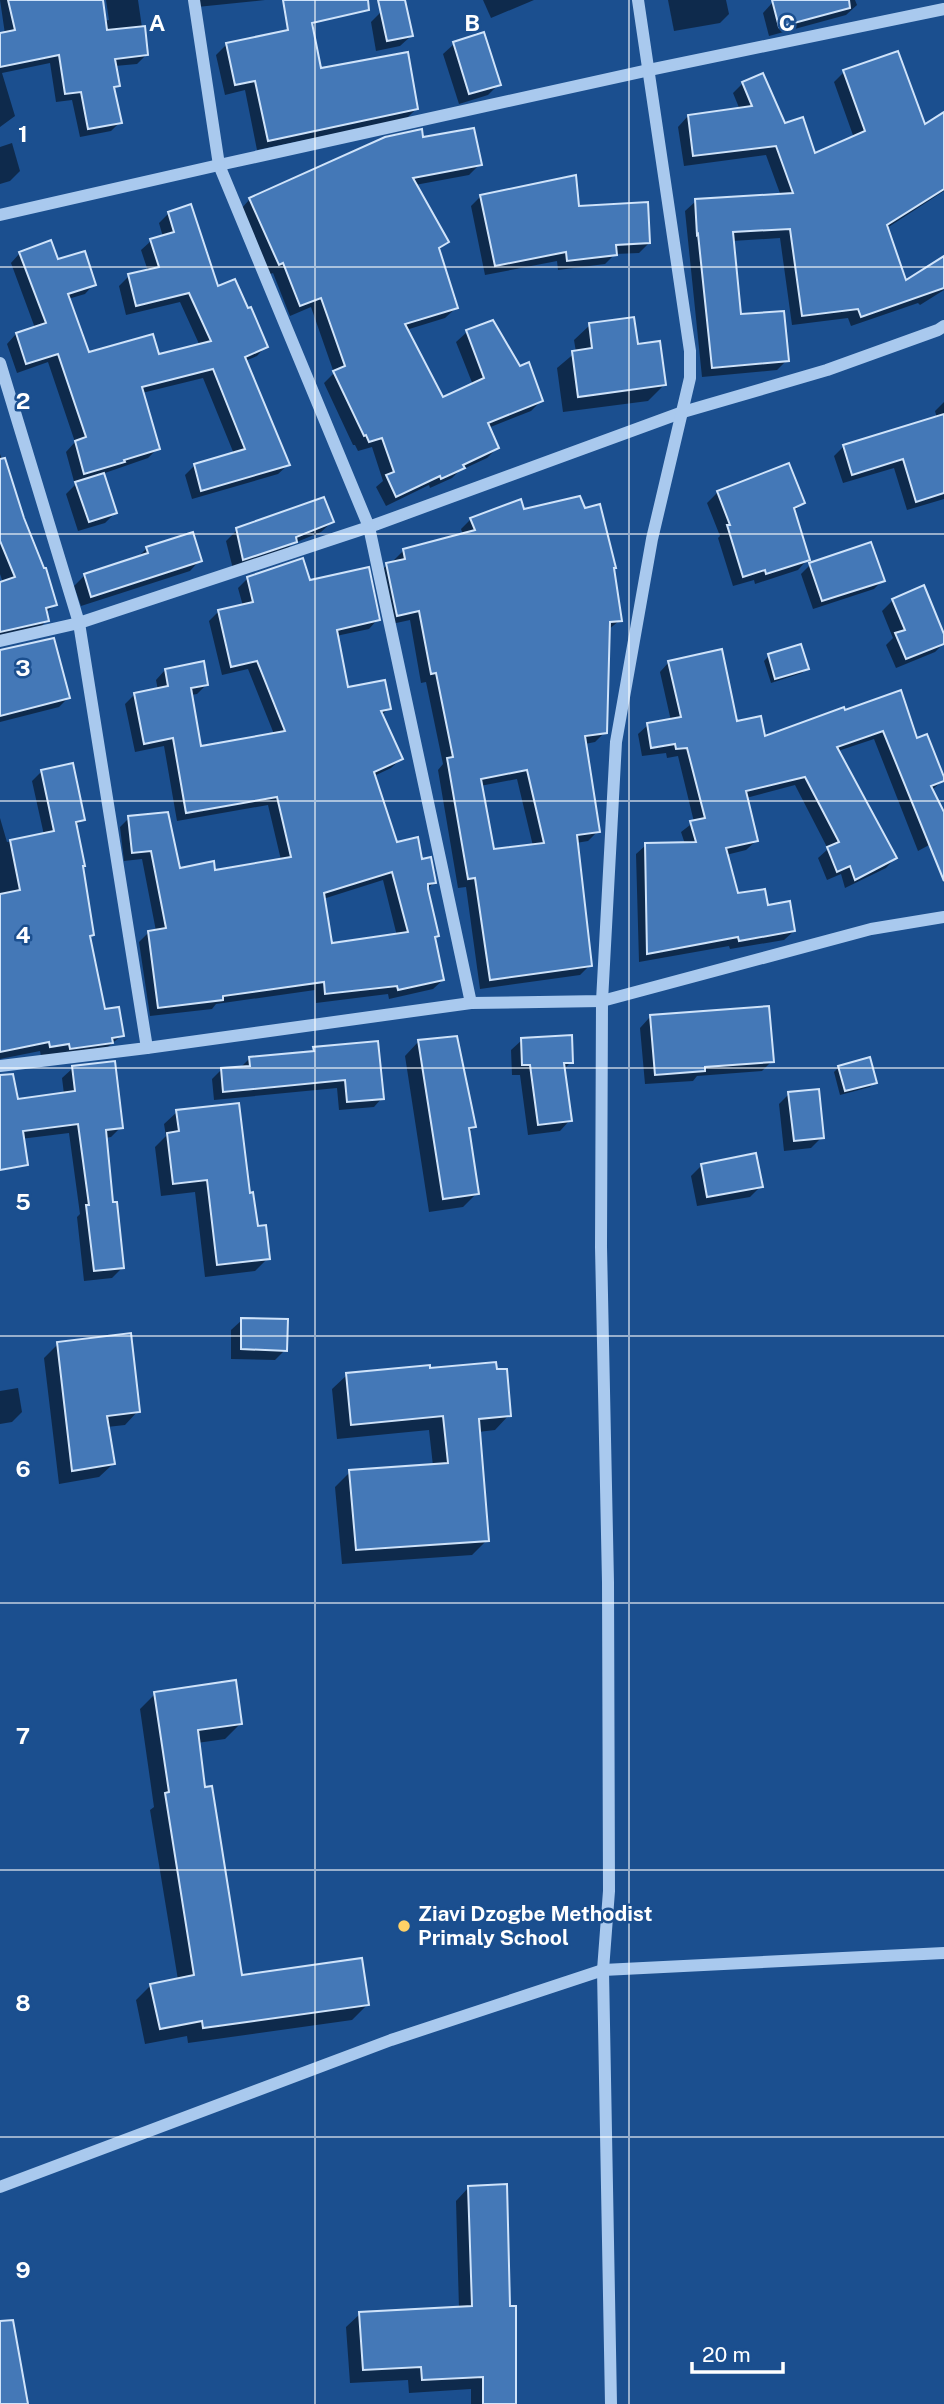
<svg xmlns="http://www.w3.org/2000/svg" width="944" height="2404" viewBox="0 0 944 2404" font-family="'Public Sans',sans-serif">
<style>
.shadow{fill:#0007;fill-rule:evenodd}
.building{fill:#4478b7;stroke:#cfe3fa;stroke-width:2;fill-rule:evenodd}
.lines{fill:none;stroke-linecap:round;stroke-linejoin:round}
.minor{stroke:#a9c9ee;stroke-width:12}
.grid{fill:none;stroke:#fff;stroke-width:2;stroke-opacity:0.55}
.poi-dot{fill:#ffd166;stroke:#1b4f8f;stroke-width:2.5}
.labels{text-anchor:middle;stroke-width:5;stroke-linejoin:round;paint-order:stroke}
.poi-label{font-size:21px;font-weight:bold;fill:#fff;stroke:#1b4f8f;text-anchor:start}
.grid-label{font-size:23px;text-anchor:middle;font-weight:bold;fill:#fff;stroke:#1b4f8f;stroke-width:5;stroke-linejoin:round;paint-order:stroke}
</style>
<rect width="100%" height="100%" fill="#1b4f8f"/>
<!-- shadow -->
<g class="shadow">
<polygon points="0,0 33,0 40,30 109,20 106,0 138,0 146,55 137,64 115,66 118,85 113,90 120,122 111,131 80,137 72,100 56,102 50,63 2,73 15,116 0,127 0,35 5,34"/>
<polygon points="196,0 265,0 197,7"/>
<polygon points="483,0 534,0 491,18"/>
<polygon points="668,0 726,0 729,14 720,23 674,31"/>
<polygon points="781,0 855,0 857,5 846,15 769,36 763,13 773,2"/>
<polygon points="381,12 411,36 400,46 376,51 371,22"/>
<polygon points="227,44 320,70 416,109 406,119 257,150 245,90 225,95 216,55"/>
<polygon points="454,44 499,84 488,95 459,104 443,54"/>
<polygon points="844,72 924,127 944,114 944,191 887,228 905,282 944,258 944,290 920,305 918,303 851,326 848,318 792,325 780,238 732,241 739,316 787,360 777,370 702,377 685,211 696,201 781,196 766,155 684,166 678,127 688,116 740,110 733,93 743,83 814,155 854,138 834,82"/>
<polygon points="421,139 480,164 469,175 415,185 447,242 438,251 456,308 445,318 406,330 443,399 473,385 456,342 467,332 541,401 531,411 488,428 497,448 487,458 459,471 452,478 430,488 429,485 386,506 376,487 383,481 372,447 358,451 355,445 353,445 324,383 334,373 311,307 290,316 273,273 268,275 240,210 250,199"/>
<polygon points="12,143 20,171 10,181 0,184 0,147"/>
<polygon points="481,196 577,207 649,243 639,253 615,254 605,264 558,270 557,261 485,275 471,206"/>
<polygon points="169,213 216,289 266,346 257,356 245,361 288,465 278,474 192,499 185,475 194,466 234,454 203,378 142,393 158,448 148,458 102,474 115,513 105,523 78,531 66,494 75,485 66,452 75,442 48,362 17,373 7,344 16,334 35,328 11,263 20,253 57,261 94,284 85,294 68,299 88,354 158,356 200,346 180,302 126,315 119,286 129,276 148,271 141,250 151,241 163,237 159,223"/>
<polygon points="590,325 636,346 664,385 648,401 563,412 557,368 576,352 574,340"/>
<polygon points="944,402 944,499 907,510 894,468 843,483 834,456 843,447 937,418 935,411"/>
<polygon points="0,454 55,604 45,614 47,620 38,630 0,639 0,584 3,583 0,574"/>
<polygon points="718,492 803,503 793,512 808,559 798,570 755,584 754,580 733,586 718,538 720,536 707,503"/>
<path d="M 523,511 L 612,569 L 620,620 L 608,630 L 605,732 L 595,742 L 585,744 L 598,831 L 588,841 L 576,843 L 590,965 L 580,975 L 480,989 L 466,887 L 458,888 L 438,770 L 443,764 L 426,682 L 421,683 L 410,620 L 387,625 L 377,575 L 387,565 L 394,563 L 393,561 L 403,551 L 463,535 L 461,529 L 471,519 ZM 517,779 L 533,846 L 492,851 L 480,786 Z"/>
<polygon points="332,522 321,532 292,544 284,552 233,569 226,541 237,530"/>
<polygon points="147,548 200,560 190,571 81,606 74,586 85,575 137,558"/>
<polygon points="810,565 883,580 874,589 813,609 801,574"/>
<path d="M 248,578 L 309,582 L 378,619 L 369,629 L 336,636 L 347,689 L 389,708 L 381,716 L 401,759 L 391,768 L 374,776 L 396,844 L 421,861 L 434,882 L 427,890 L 438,935 L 434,939 L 443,980 L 433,989 L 389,999 L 388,994 L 316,1003 L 315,990 L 216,1004 L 212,1009 L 150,1016 L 139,942 L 149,932 L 156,931 L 142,859 L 124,861 L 120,827 L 129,818 L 178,870 L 214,872 L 281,860 L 268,805 L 177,821 L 164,746 L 135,752 L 125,704 L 134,695 L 158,690 L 156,680 L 165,670 L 206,685 L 197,694 L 191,695 L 200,748 L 274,734 L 248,669 L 222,675 L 209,621 L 219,611 L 243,606 L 238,588 ZM 383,880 L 397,936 L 331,945 L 323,899 Z"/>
<polygon points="893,600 944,639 944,643 935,652 896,668 886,645 893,638 882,611"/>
<polygon points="0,651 68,698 59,707 0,722"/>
<polygon points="769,656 807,668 802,673 771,683 764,661"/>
<polygon points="669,662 736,723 764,738 843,710 916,741 943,780 931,791 944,816 944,837 918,851 874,739 838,751 895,858 886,868 845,888 841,874 827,880 818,858 828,849 795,785 746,798 756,841 746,850 726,855 736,895 766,907 794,931 784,940 730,949 729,946 639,962 636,854 646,845 685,844 681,832 694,822 678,756 667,758 666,753 642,756 638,734 648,725 671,721 660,672"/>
<polygon points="42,771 83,819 75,827 92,934 89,938 103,1011 122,1035 101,1053 41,1056 40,1051 0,1059 0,818 7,842 44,835 32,781"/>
<polygon points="650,1017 772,1061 762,1071 697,1076 693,1081 645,1084 640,1028"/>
<polygon points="522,1040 571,1062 563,1070 570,1120 560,1131 528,1135 520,1075 512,1075 511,1050"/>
<polygon points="419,1041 474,1127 468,1133 477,1193 463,1207 429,1212 405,1056"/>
<polygon points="314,1049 382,1098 374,1107 339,1110 337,1088 214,1100 212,1079 221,1070 239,1069 249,1059 310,1053"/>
<polygon points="839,1067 875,1082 870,1087 840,1095 834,1072"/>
<polygon points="73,1068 121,1127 111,1137 105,1138 112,1204 122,1268 112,1278 84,1281 77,1217 80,1214 69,1133 4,1141 0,1112 64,1094 62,1078"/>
<polygon points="789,1094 822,1137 811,1148 784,1151 779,1104"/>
<polygon points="177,1112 248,1195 256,1228 268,1258 255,1271 205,1277 195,1192 161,1196 155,1147 166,1136 164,1124"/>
<polygon points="702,1165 761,1186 750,1197 697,1206 691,1176"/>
<polygon points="242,1320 285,1350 275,1360 231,1359 231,1330"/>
<polygon points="58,1344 138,1411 125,1425 107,1427 113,1464 99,1477 59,1484 44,1358"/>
<polygon points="428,1370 509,1415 495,1430 478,1432 487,1540 472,1555 342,1564 335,1487 350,1472 433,1466 429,1430 337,1439 332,1389 347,1375"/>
<polygon points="18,1388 22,1412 12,1422 0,1424 0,1391"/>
<polygon points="155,1694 240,1724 225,1739 197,1743 204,1789 240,1977 367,2005 352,2020 188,2043 187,2036 145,2044 136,2000 151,1985 178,1980 150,1810 154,1807 140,1709"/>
<polygon points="469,2187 514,2404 471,2404 471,2389 409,2393 408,2380 350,2383 346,2327 360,2314 459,2309 456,2201"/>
</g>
<!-- building -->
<g class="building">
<polygon points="8,0 103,0 107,30 145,26 148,55 115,59 120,86 114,87 122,123 88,129 81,92 65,94 59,55 0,67 0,33 15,30"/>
<polygon points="283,0 368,0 369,10 312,23 321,68 408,52 418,109 268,141 255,81 235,85 226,43 288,30"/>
<polygon points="378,0 405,0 413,36 387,41"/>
<polygon points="772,0 849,0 850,8 779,27"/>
<polygon points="484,32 501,85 469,94 453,42"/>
<polygon points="898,51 925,124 944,112 944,189 887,225 906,280 944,256 944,288 861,317 858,309 802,316 790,229 733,232 741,314 784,311 789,361 712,368 698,234 697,235 695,199 793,193 776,146 693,156 688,115 752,106 742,82 763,73 785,123 803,117 815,153 865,131 843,70"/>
<polygon points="474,128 482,165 413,178 449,242 439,248 458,308 405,324 443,397 484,378 466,330 493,320 520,366 529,362 543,401 488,423 499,448 463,465 465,468 441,479 440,476 396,497 386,475 394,472 382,438 369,442 366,435 364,436 333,371 345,366 321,298 300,306 283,263 279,265 249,198 385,137 422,129 423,137"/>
<polygon points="576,175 579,206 648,202 650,243 616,245 617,255 567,261 566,252 495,266 480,195"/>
<polygon points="191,204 218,286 235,279 248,308 251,307 268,347 245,357 290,465 201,491 194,464 245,449 213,369 142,387 160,449 124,460 125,462 84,474 75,441 86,437 58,354 26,364 16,333 46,323 19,252 51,240 58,259 85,251 96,285 68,294 89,352 153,334 159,354 211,341 189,293 136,306 128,274 159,267 150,239 174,232 168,212"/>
<polygon points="634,317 638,344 660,341 666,385 578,397 572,351 592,348 589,323"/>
<polygon points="944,414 944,493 916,502 903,459 852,475 843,445"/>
<polygon points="5,458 24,518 44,568 46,568 57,605 46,608 49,621 0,632 0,582 15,577 0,541 0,459"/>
<polygon points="789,463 805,503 794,508 810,560 766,574 765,570 743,577 727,525 730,525 717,491"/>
<polygon points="104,473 117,513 89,522 75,482"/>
<path d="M 580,496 L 585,508 L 600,504 L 616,568 L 614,568 L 622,621 L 610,622 L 607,733 L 585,736 L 600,832 L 577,835 L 592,966 L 490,980 L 475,878 L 468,879 L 447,758 L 453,757 L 436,673 L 431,674 L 419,611 L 397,616 L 386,563 L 405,559 L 403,549 L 475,530 L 470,518 L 521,499 L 524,509 ZM 527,770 L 544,843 L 494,849 L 481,779 Z"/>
<polygon points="324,497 334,522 296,537 297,542 243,560 236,528"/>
<polygon points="193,532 202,561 91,597 84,574 148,553 146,547"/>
<polygon points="871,542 885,581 822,601 809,563"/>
<path d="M 303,558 L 310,580 L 369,567 L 380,620 L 337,630 L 348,687 L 385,680 L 391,709 L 381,711 L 403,759 L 374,772 L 397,842 L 418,837 L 422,859 L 431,857 L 436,883 L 428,884 L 428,889 L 439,936 L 435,937 L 444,980 L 398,990 L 397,986 L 325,994 L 324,982 L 223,996 L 223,1000 L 158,1008 L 148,931 L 166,928 L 151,851 L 132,853 L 128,816 L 168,812 L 180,868 L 214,861 L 215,870 L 291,857 L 277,797 L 186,813 L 173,738 L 144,744 L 134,693 L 168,686 L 165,669 L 204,661 L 208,685 L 191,688 L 201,746 L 285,731 L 257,661 L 231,667 L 218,610 L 253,602 L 247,577 ZM 392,872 L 408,932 L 332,943 L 324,893 Z"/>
<polygon points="924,585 944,634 944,644 906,659 895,633 905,630 892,599"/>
<polygon points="54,638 70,698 0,716 0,650"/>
<polygon points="801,644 809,669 775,679 768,654"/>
<polygon points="722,649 737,721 761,716 765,736 844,707 845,710 901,690 917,738 927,734 944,777 944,781 931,786 944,812 944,881 883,731 837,747 897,858 855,880 850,866 837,872 827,847 839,842 805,777 746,791 758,841 726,848 738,893 765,889 768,905 790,901 795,931 739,941 738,937 647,954 645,843 696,842 690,821 705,818 687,748 676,749 675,744 651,748 647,723 681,717 668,661"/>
<polygon points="73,763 85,820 76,822 85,866 83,866 94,935 90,936 105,1009 119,1007 124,1036 112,1038 113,1043 70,1049 69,1044 50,1047 49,1042 0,1052 0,894 20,890 10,840 54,831 41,770"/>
<polygon points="769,1006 774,1062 705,1067 705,1071 655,1075 650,1015"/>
<polygon points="572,1035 573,1063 564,1063 572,1121 538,1125 530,1065 522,1065 521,1038"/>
<polygon points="457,1036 476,1127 469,1128 479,1194 443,1199 418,1040"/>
<polygon points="378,1041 384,1099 347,1102 345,1080 223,1092 221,1068 250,1066 249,1057 314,1051 313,1047"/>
<polygon points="870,1057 877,1083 845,1091 838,1066"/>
<polygon points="115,1061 123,1128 106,1130 113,1202 117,1202 124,1268 94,1271 86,1205 89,1205 78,1124 23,1131 28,1165 0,1170 0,1075 13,1074 18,1099 75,1091 72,1066"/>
<polygon points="819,1089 824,1138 794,1141 788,1092"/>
<polygon points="239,1103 250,1193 253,1192 258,1226 266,1225 270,1259 217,1265 207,1180 173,1184 167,1133 179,1131 176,1110"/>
<polygon points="756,1153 763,1187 707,1197 701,1164"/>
<polygon points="241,1318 288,1319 287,1351 241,1349"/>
<polygon points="131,1333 140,1412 107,1416 115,1464 72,1471 57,1342"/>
<polygon points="496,1362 497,1369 507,1369 511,1416 479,1419 489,1541 356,1550 349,1470 448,1463 443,1416 351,1425 346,1373 430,1365 430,1368"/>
<polygon points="236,1680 242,1724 198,1730 205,1787 212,1786 242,1975 362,1958 369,2005 203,2028 202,2021 160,2029 150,1984 194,1975 165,1793 169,1792 154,1692"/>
<polygon points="507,2184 510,2306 516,2306 516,2404 483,2404 483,2377 422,2380 421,2367 363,2370 359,2312 472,2306 468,2186"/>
<polygon points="13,2320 28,2404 0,2404 0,2321"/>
</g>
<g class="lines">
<!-- minor -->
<g class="minor">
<polyline points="944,9 649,70 219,165 369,527 683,412 827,370 938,330 944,326"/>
<polyline points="0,215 219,165 194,0"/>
<polyline points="0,363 79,623 147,1048"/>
<polyline points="0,641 79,623 369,527 471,1003"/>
<polyline points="0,1066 147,1048 471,1003 602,1001 871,929 944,917"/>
<polyline points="0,2187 391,2040 603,1970 944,1953"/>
<polyline points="611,2404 603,1970 609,1891 608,1582 601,1247 602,1001 616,742 652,539 690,378 690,351 638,0"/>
</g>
</g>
<!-- grid -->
<path class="grid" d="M 315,0 L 315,2404M 629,0 L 629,2404M 0,267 L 944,267M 0,534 L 944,534M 0,801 L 944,801M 0,1068 L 944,1068M 0,1336 L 944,1336M 0,1603 L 944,1603M 0,1870 L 944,1870M 0,2137 L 944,2137"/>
<!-- markers -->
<circle class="poi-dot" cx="404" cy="1926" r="7"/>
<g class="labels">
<!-- poi labels -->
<g class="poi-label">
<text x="418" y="1921">Ziavi Dzogbe Methodist<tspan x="418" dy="24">Primaly School</tspan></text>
</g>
</g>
<g class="grid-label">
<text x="157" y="31">A</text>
<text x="472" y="31">B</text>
<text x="787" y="31">C</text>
<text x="23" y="142">1</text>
<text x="23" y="409">2</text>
<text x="23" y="676">3</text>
<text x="23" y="943">4</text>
<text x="23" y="1210">5</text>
<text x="23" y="1477">6</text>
<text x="23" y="1744">7</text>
<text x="23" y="2011">8</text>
<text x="23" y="2278">9</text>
</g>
<!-- scale -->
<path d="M692 2362v10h91v-10" fill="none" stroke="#ffffff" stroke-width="3.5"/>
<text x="702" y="2362" font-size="21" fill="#ffffff" stroke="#1b4f8f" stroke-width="5" paint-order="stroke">20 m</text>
</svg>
